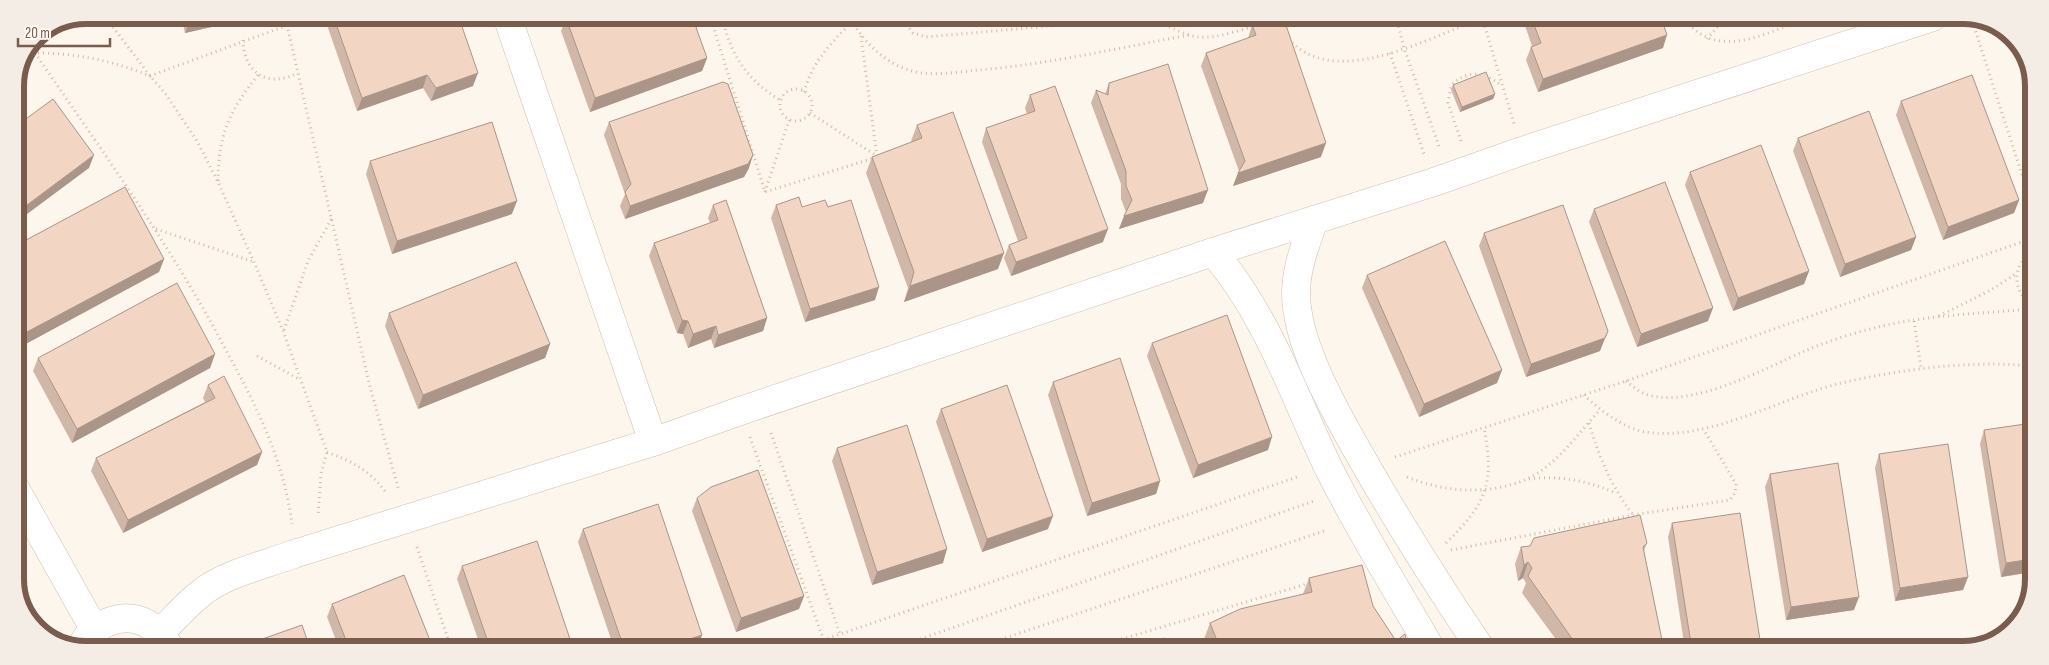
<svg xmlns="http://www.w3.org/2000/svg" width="2049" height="665" viewBox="0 0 2049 665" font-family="'Sofia Sans Condensed',sans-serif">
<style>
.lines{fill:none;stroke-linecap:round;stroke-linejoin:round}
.minor-casing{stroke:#d1beb0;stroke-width:29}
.path{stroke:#d9b8a5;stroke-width:3;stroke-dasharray:1 4;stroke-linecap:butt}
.minor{stroke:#fff;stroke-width:28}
.wall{fill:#d1b7a8}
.shaded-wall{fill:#aa9588}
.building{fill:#f3d5c3;stroke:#aa9588}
.rim{fill:none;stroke:#7a5c4d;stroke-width:6}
</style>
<rect width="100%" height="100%" fill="#fdf6ec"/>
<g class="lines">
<defs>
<g id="minor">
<polyline points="507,16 653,442"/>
<path d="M 1314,220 C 1306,243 1296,268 1296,293 C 1296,343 1333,407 1357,450 C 1396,519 1437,584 1481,649"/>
<path d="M 1213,252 C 1266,313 1293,393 1327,465 C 1358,528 1396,588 1431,649"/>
<polyline points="15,488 94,629"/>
<path d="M 160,633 C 176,617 192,598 211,586 C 236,571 267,564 294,554 L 653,442 L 740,411 L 1213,252 L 1434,182 L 1522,151 L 1933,17"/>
<path d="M 81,648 C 91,624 122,611 146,623 C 157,629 163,637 170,648"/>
</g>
</defs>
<!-- minor casing -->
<use href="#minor" class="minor-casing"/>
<!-- path -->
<g class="path">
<polyline points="104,15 150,76 165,93 197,141 218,182 254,262 283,331 327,452 321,474 318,516"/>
<polyline points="710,16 765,192 874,158"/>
<polyline points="773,16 775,23"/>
<path d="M 849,16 C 864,44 889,68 921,73 C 940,75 960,72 978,70 C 1049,64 1119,48 1189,35"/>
<path d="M 901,16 L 913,33 L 926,37 L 1140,18 C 1158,20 1172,29 1189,35 C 1208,42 1236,31 1255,26"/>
<polyline points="1396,17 1404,48 1440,149"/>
<polyline points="1482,17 1514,124"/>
<path d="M 1682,17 C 1718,63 1765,33 1809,17"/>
<polyline points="1971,17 2033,209"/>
<polyline points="712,23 775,23 826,16"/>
<path d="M 724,24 C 732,58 750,82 780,100"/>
<polyline points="287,25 369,383 399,491"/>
<polyline points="861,36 877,157"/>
<path d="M 1289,39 C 1332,89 1420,42 1470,23"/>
<polyline points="1707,39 1726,17"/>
<path d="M 243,40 C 244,74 268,88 298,73"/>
<path d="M 28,53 C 71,52 111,60 150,76 L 315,15"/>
<path d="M 35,53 C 102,151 172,247 227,352 C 257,407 284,461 292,524"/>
<polyline points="1390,53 1424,154"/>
<circle cx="796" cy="105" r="16"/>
<path d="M 804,92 C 812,62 831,43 852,22"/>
<polyline points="810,113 877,156"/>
<path d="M 1461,141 L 1448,103 L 1451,86 C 1467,69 1485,72 1502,86"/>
<path d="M 218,181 C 218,135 230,110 258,75"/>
<polyline points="765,192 789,120"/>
<polyline points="156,229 254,262"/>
<path d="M 2033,306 C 2013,294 2010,264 2033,253"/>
<polyline points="1939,316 1991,290 2017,273"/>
<polyline points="1914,321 1921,368"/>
<polyline points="284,330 308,261 332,218"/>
<polyline points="257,356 299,379"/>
<path d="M 1626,381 C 1632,386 1638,391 1645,394 C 1691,410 1765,368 1807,350 C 1831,340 1857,332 1882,326 C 1931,315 1983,313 2033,309"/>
<path d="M 1584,395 C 1598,409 1625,429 1645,432 C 1708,442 1780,398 1841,383 C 1904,369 1968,360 2033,366"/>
<path d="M 1589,423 C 1599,457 1611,486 1633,515"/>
<polyline points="771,433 840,634"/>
<polyline points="750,437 827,649"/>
<path d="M 327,452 C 352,461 372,472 387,494"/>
<polyline points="1395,457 1626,381 2033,238"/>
<path d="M 1407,477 C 1444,492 1489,496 1527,479 C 1557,465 1578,433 1600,410"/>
<path d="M 1529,479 C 1561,475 1587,481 1616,493"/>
<path d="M 1446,543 C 1486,504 1495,484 1484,428"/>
<polyline points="417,547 451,648"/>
<polyline points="1451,550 1633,515 1730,500 1735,493 1736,484 1704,430"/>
<polyline points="823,640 1300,476"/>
<polyline points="892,649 1314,501"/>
<polyline points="972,649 1327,530"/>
<polyline points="1088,649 1310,583"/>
</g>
<!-- minor -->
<use href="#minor" class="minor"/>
</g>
<!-- wall -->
<g class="wall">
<polygon points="181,15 220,15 216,26 185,33"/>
<polygon points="332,15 473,86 431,101 423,88 357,111 328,28"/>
<polygon points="1522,17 1661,17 1663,48 1538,92 1526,60 1531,47 1532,46"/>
<polygon points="566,18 707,58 702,71 590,112 561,31"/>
<polygon points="1252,25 1321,157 1233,186 1239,171 1201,66 1206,53 1248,38"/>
<polygon points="1109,83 1203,203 1119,229 1126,212 1121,199 1121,184 1091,103 1096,90 1105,94"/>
<polygon points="1453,85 1495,94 1493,99 1460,112 1451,90"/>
<polygon points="1030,95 1103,242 1011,276 1004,258 1009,245 1018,241 982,142 986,128 1027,114 1025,108"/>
<polygon points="1901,101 2019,200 2014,213 1943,240 1896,115"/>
<polygon points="609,122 749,168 744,177 625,219 620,206 625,194 604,135"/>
<polygon points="917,125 998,269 904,302 908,288 866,173 872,157 912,142 911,141"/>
<polygon points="1798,138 1916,237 1911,250 1840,277 1793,151"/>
<polygon points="370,161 512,214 392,254 366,174"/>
<polygon points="1690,172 1809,271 1804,284 1733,311 1685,185"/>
<polygon points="713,205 767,318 763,331 714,348 711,339 688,348 683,334 677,333 649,256 654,243 710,223 708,218"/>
<polygon points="776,205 802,207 828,207 875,300 805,322 771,218"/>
<polygon points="1594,209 1708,321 1637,347 1589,222"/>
<polygon points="1484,233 1600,351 1526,377 1479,246"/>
<polygon points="15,246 164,259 159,272 20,347 15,337"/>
<polygon points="1367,275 1502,370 1497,383 1419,417 1362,288"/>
<polygon points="389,313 550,344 545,358 418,409 385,326"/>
<polygon points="1152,343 1268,450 1193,478 1147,356"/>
<polygon points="215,354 210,368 72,443 33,371 38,358"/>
<polygon points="1053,382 1160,481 1156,494 1087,516 1048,395"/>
<polygon points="208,385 262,452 257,465 123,533 91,471 96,458 205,402 203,398"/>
<polygon points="941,409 1048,529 982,552 936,422"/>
<polygon points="2032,423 2032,572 2001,577 1980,444 1984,430"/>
<polygon points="837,448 943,563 872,585 832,461"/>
<polygon points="1879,454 1968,577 1963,590 1895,601 1875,468"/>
<polygon points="1770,474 1854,610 1786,620 1765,487"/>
<polygon points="697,498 804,596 799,609 736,632 692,511"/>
<polygon points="1672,523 1760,650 1685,650 1668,537"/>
<polygon points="583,529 698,648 614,648 578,542"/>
<polygon points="1647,543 1644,551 1662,640 1658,650 1563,649 1522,593 1526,583 1523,578 1518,581 1515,564 1521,547"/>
<polygon points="462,566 573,648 481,648 457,579"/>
<polygon points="1309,578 1373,606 1396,641 1407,649 1208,649 1204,639 1210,623 1303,594"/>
<polygon points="332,604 433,648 339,648 327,617"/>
</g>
<!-- shaded-wall -->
<g class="shaded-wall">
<polygon points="198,15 220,15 216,26 185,33 191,17"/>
<polygon points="1667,35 1663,48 1538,92 1543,79"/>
<polygon points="707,58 702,71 590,112 595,98"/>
<polygon points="478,73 473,86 431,101 436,88"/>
<polygon points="427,75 423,88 357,111 362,98"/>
<polygon points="1495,94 1493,99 1460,112 1462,107"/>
<polygon points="1326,143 1321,157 1233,186 1238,173"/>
<polygon points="94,155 89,168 15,223 15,214"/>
<polygon points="753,155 749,168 744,177 625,219 630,206"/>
<polygon points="1208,190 1203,203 1119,229 1124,216"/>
<polygon points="2019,200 2014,213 1943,240 1948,227"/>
<polygon points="517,201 512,214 392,254 397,241"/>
<polygon points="1108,229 1103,242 1011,276 1016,262"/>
<polygon points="1916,237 1911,250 1840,277 1845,264"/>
<polygon points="1004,253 998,269 904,302 910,286"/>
<polygon points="164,259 159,272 20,347 25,333"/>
<polygon points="1809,271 1804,284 1733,311 1738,298"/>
<polygon points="879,287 875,300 805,322 810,309"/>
<polygon points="1713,308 1708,321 1637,347 1641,334"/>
<polygon points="767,318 763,331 714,348 718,335"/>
<polygon points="682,320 688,321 683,334 677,333"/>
<polygon points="716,326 711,339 688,348 693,334"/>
<polygon points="1608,331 1600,351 1526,377 1531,364"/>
<polygon points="550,344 545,358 418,409 423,395"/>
<polygon points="215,354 210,368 72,443 77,429"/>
<polygon points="1502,370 1497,383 1419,417 1424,404"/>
<polygon points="1272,437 1268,450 1193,478 1198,465"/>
<polygon points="262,452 257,465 123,533 128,520"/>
<polygon points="1160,481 1156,494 1087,516 1092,503"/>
<polygon points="1053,516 1048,529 982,552 987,539"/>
<polygon points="947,549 943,563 872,585 877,572"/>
<polygon points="2032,559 2032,572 2001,577 2006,563"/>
<polygon points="1528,562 1523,578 1518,581 1524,565"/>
<polygon points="1968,577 1963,590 1895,601 1900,588"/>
<polygon points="804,596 799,609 736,632 741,618"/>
<polygon points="1859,597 1854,610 1786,620 1791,607"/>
<polygon points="702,635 698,648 663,648"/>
<polygon points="1662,640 1658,650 1616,650"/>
<polygon points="1761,646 1760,650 1740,650"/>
</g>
<!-- building -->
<g class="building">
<polygon points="333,15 458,15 478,73 436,88 427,75 362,98"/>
<polygon points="573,16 692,16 707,58 595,98 566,18"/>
<polygon points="1277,17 1279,17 1287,28 1326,143 1238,173 1245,161 1206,53 1256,35 1252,25"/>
<polygon points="1531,17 1661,17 1667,35 1543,79 1531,47 1541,43"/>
<polygon points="1168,64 1208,190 1124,216 1132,200 1126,186 1126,171 1096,90 1108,95 1109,83"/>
<polygon points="1486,72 1495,94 1462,107 1453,85"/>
<polygon points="1972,75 2019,200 1948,227 1901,101"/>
<polygon points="723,82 728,84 753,155 748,164 630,206 625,192 631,184 609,122"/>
<polygon points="1055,86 1108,229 1016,262 1009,245 1027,238 986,128 1035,111 1030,95"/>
<polygon points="53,99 94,155 15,214 15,127"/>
<polygon points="1869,111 1916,237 1845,264 1798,138"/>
<polygon points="953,112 1004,253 910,286 914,272 872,157 922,138 917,125"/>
<polygon points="492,122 517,201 397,241 370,161"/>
<polygon points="1761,145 1809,271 1738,298 1690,172"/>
<polygon points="1665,182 1713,308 1641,334 1594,209"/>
<polygon points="125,187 164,259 25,333 15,315 15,246"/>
<polygon points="799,197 802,207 825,200 828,207 851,200 879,287 810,309 776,205"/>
<polygon points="726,200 767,318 718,335 716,326 693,334 688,321 682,320 654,243 718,220 713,205"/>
<polygon points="1563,205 1608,331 1605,338 1531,364 1484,233"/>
<polygon points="1445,241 1502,370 1424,404 1367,275"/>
<polygon points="516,262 550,344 423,395 389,313"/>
<polygon points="177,283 215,354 77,429 38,358"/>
<polygon points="1227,315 1272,437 1198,465 1152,343"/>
<polygon points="1120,358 1160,481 1092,503 1053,382"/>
<polygon points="224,376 262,452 128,520 96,458 215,398 208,385"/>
<polygon points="1007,385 1053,516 987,539 941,409"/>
<polygon points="2032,423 2032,559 2006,563 1984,430"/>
<polygon points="907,425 947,549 877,572 837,448"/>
<polygon points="1948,444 1968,577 1900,588 1879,454"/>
<polygon points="1838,463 1859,597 1791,607 1770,474"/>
<polygon points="758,470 804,596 741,618 697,498 711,487"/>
<polygon points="658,504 702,635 663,648 624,648 583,529"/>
<polygon points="1740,513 1761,646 1740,650 1692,650 1672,523"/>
<polygon points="1640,515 1647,543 1643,547 1662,640 1616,650 1592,650 1589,646 1588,650 1580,650 1528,576 1532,568 1528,562 1524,565 1521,547 1530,546 1534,538"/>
<polygon points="537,541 573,648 490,648 462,566"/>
<polygon points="1362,565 1373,606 1396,641 1405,634 1407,649 1213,649 1216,638 1210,623 1240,609 1312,592 1309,578"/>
<polygon points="404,575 433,648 349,648 332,604"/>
<polygon points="302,625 310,648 237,648"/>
<polygon points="1165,638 1168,649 1125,649"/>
</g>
<!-- crop -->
<path d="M0 0H2049V665H0ZM86 24H1963A62 62 0 0 1 2025 86V579A62 62 0 0 1 1963 641H86A62 62 0 0 1 24 579V86A62 62 0 0 1 86 24Z" fill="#f4ede6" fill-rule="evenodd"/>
<path class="rim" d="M86 24H1963A62 62 0 0 1 2025 86V579A62 62 0 0 1 1963 641H86A62 62 0 0 1 24 579V86A62 62 0 0 1 86 24Z"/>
<!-- scale -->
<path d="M18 38v8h92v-8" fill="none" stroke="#7a5c4d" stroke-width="2.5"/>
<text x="25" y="38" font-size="15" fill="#7a5c4d" stroke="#fffaf3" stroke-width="4" paint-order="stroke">20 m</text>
</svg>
